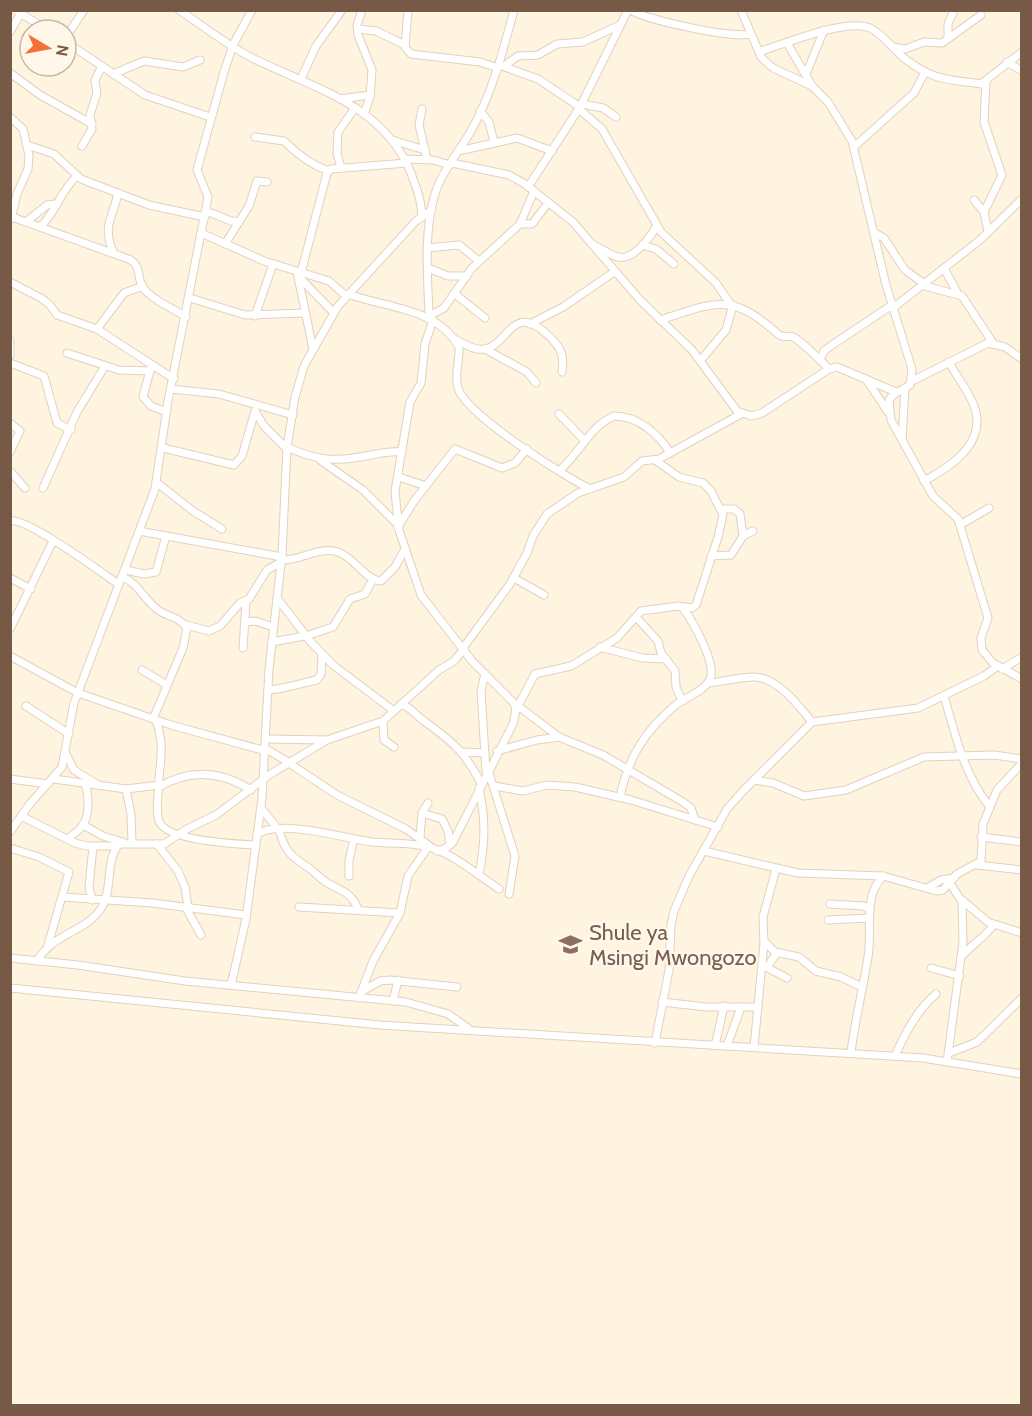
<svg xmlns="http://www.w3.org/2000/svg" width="1032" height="1416" viewBox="0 0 1032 1416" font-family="Cabin,sans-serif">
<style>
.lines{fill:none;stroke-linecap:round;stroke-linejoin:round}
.street-casing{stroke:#e3d1bc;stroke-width:9}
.street{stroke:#fff;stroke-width:7}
.labels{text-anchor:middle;stroke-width:5;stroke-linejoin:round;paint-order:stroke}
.education-label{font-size:22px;fill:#785e54;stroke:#fff8e9;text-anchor:start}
</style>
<rect width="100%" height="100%" fill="#fef4e0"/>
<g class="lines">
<defs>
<g id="street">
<polyline points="15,10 48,30"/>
<path d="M 179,10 C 203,26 227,45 252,58 C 313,88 383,104 411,173 C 417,191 421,197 422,217"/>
<polyline points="362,10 357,25 358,35 372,70 370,97 364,114"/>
<polyline points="408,10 405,47 411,54 480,62 498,68"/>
<path d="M 631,10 C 645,20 735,39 750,34"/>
<polyline points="741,10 761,57 773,68 812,86 828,102 852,141 886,285 912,369 910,385 893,395 889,400 891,420 933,496 958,519 988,618 981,638 982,650 993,663 1022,679"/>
<polyline points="358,29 376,31 405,45"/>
<polyline points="10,32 21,13"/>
<polyline points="66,37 84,10"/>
<polyline points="948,37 948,24 954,10"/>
<polyline points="66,42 145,95 210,117"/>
<polyline points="787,43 811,84"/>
<polyline points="893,47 905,49 924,42 942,43 981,15"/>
<path d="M 759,52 C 783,44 846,18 870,28 C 883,34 893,49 904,58 C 933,81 947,79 981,84 L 1022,52"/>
<polyline points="1007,62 1022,71"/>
<polyline points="502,66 538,79 580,107"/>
<polyline points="504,66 518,56 538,55 557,44 583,42 620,25"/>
<polyline points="10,73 40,95 92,124"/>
<polyline points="113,74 144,61 183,67 200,60"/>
<polyline points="806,74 824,30"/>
<polyline points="301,79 316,46 342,10"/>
<polyline points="340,99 370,95"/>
<polyline points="582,104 603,108 616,117"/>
<polyline points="422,109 419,125 427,159"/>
<polyline points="579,109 602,129 661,232 716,283 731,305"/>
<polyline points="480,111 489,122 494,142"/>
<polyline points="10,117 23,129 29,155 28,169 17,194 11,219"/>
<path d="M 255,137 L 284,141 C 297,154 311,165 329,171"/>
<polyline points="392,140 425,150"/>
<polyline points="27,145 54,154 81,179 149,205 205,217"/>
<polyline points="82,146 92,129 90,115 97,93 95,80 102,66"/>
<polyline points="854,147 914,93 925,72"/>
<polyline points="458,151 517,138 552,151"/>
<polyline points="406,159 433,160 450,165"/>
<polyline points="452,163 509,175 525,184 573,222 640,300 692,350 737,411 751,416 762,413 829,369 837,367 896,392"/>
<polyline points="341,168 337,153 338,132 355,108"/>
<polyline points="528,187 580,107 628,10"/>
<polyline points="974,200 984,212 988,232"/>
<path d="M 206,212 C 218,213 225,222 239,222"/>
<polyline points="984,212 1002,175 984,122 986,82"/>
<path d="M 12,217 L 131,260 C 141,267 137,276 142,286 C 151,300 173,308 186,317"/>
<polyline points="26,222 47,205 55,204"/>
<polyline points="520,224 532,224 548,203"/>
<path d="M 40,227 C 56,213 60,191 77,176"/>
<polyline points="201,233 264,261 329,281 346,296"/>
<polyline points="875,233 884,238 905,270 926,285"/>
<polyline points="225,244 249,206 257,181 267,182"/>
<path d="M 592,244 C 601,248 609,255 618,257 C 634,261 650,237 657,226"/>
<polyline points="642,245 656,249 674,264"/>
<polyline points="427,248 459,245 479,261"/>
<path d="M 113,252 C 102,225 113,218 118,193"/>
<polyline points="428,268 448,276 467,276"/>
<polyline points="945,270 958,294"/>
<polyline points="297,272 313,349"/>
<polyline points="301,273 327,173 331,169 407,163"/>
<polyline points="299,277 334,313"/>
<polyline points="10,282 41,298 50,305 57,315 97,329 174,379"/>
<polyline points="925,286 962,296 993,343"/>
<path d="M 348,294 C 386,308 437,307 459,347 C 460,360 454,375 458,388 C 465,414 564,476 590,489"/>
<polyline points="455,294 485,318"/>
<polyline points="190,298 245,315 305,313"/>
<polyline points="893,308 980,240 1022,199"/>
<polyline points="255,316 273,264"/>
<polyline points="429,316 444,308 472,268 520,224 534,191"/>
<path d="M 429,317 C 428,277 423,234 435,194 C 442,171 459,152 471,131 C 492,94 503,51 514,10"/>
<polyline points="433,320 425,344 421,383 410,402 395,491 399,530 421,595 472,661 514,703 516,710 513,724 453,842 446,848 437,851"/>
<path d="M 660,320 C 716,302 731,292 778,334 C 783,339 789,334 795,338 C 808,347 818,358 829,369"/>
<polyline points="530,324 563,307 614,272"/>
<polyline points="97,329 124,293 143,286"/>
<path d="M 454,339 C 463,343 474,351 485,349 C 510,344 512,299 551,338 C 562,349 564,356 562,372"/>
<polyline points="10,341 10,355"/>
<polyline points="485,349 527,372 536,383"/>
<polyline points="67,353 119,370 150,371"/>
<polyline points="820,360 824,351 832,345 892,305"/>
<polyline points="700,361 726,330 733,305"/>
<polyline points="10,363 44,376 57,423 71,430"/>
<polyline points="151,367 143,397 151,406 167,412"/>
<polyline points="866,379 888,412"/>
<polyline points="912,381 988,343 1005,347 1022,359"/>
<polyline points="171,389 219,394 293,415"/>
<polyline points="255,411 264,426 287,449"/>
<polyline points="559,414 585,441"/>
<polyline points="10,423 20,431 10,452"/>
<polyline points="902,440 905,388"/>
<path d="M 287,447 C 313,459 332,462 360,457 C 375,455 386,450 402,452"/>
<polyline points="163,448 234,465 242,456 255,411"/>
<polyline points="320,460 363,490 398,525"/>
<path d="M 560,470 C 580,453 589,427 614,416 C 638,416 659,434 670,453"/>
<polyline points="10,471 25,488"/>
<polyline points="399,477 426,486"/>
<path d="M 924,481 C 950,467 983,446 976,412 C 972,395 957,378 949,362"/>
<polyline points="156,482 193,511 222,529"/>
<polyline points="43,488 77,412 105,366"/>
<polyline points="721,509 734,509 740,514 743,536"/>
<path d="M 10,521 C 26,517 101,572 118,584"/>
<polyline points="960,525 989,508"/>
<polyline points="398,527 414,501 455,449 502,468 515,463 527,449"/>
<polyline points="139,531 282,557"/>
<polyline points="711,556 731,555 743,536 753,531"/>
<path d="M 281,560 C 301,561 318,546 338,552 C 354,557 365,580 381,581 L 395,567 L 405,549"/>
<polyline points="126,570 144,574 156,572 166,536"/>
<path d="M 123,577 C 139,584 144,600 158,610 C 168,617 180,617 187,628 L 183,648 L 153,719"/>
<polyline points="10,578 31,589"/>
<polyline points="514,578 544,595"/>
<polyline points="277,598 310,641 333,665 394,711"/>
<polyline points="636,617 658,641 661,653 675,671 676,687 682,701"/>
<polyline points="245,622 255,621 273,627"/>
<polyline points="186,625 209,631 220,626 240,603 249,599 267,570 281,562"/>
<polyline points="10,629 53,541"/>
<polyline points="306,636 333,627 350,599 365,594 373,579"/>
<polyline points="272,642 305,636"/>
<polyline points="600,647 642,658 666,659"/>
<polyline points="243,648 246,602"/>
<polyline points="463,648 510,584 527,553 533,536 547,514 578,493 624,477 642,461 659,459 741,414"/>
<polyline points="10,656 78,693 171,725 266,751"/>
<polyline points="1002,669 1022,657"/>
<polyline points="142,670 167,685"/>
<polyline points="485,674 481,691 486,771"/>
<path d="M 708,683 C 723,682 739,677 754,677 C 777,677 799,706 812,722"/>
<path d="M 268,690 C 286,689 300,683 317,680 L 321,674 L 322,655"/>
<path d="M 944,696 C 955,733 964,776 990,807"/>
<path d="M 401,704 C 412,708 415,715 424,721 C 453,742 464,751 481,783"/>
<polyline points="26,706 69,734"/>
<polyline points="518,706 559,737 603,755 683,802 691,808 695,820"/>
<polyline points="516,710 535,674 571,666 617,638 641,611 678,606 692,608 696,605 718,537 723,515 711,491 703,483 679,477 655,460"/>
<path d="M 156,720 C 164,744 161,755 159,779 C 159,792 155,809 159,821 C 166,841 237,844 256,845"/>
<polyline points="383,721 384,740 394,747"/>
<polyline points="267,739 327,740"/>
<polyline points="266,749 290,763"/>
<polyline points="497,751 537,740 560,737"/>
<polyline points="462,752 485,753"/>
<polyline points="66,754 74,770 97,784"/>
<polyline points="289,763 337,795 406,829 431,847"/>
<polyline points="488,770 515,856 509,894"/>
<polyline points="10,779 48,784"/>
<polyline points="54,779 126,789 159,785"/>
<polyline points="754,780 773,783 804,796 846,790 924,757 994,755 1022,759"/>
<polyline points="494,786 523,791 547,785 575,787 631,800 718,827"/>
<path d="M 159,787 C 191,768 221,771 251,790"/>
<polyline points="126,789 131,814 132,842"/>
<path d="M 620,797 C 628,758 645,730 677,704 C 686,697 705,691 710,679 C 717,663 692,620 682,607"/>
<polyline points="261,808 278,829"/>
<polyline points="422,813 442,819 448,831 450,845"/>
<polyline points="21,816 75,843 87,846 116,846"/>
<polyline points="83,825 103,836 123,842"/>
<path d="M 279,829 C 284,850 291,857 309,868 C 317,874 322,881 331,885 C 345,892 352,894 358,909"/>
<polyline points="10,832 29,805 62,767 74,703 155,489 168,401 208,197 197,170 224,72 233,45 252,10"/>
<path d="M 257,834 C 284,819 342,838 372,842 C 392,844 412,842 432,848 C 456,856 478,875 499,889"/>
<polyline points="420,837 422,813 428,803"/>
<polyline points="981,837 1022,842"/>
<path d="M 68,839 C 72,835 79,831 82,826 C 90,818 89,793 85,784"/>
<polyline points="157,844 178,871 185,887 188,908"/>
<polyline points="10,848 39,857 69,872 48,945"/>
<polyline points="704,851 798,873 883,876 936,891 943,890 957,874 981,861 983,824 997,790 1022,763"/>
<polyline points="977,865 1022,870"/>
<path d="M 479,875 C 485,844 486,819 479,788"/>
<polyline points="349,876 349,860 354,839"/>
<polyline points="927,888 941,880 954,878"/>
<polyline points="63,897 152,903 246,915"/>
<polyline points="92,900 89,887 93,846"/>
<polyline points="962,900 988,922 1022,933"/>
<polyline points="830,904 864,906 870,910"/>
<polyline points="299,907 400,913"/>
<polyline points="186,908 201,935"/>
<polyline points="828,920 869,918"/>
<polyline points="764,941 775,952 799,957 816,971 841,977 862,987"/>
<path d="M 962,956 C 970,946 990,933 993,925"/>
<polyline points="10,958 78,965 185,981 406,1002 448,1014 468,1028"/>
<path d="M 37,961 C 53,933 87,932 102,907 C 113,889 105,860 119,844 L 164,844 L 187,829 L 216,815 L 269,775 L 327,740 L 383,721 L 439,670 L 454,661 L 464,649"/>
<polyline points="762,965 787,978"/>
<polyline points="767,967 777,953"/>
<polyline points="931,968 960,976"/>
<polyline points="231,985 246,919 262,798 269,669 282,555 287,447 295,397 304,366 338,306 416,221 432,210"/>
<polyline points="10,988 380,1025 923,1058 1022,1074"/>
<polyline points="361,992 380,981 390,980 457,987"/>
<polyline points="359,998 373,961 400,913 408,876 428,847"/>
<polyline points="393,1001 398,980"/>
<polyline points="662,1002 706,1007 758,1007"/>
<polyline points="655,1043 669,970 671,925 674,911 689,876 727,809 743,791 812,722 918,708 984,676 998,666"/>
<polyline points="715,1046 724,1006"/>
<polyline points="727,1046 741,1007"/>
<polyline points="754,1047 764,943 763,917 776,869"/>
<path d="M 851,1052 C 855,1020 863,989 868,957 C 873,930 862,898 883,876"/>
<polyline points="949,1053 977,1042 1022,998"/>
<path d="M 895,1056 C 905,1033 917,1010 936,994"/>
<polyline points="947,1062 963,942 962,902 950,883"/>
</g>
</defs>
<!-- street casing -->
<use href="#street" class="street-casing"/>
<!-- street -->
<use href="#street" class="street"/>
</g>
<!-- icons -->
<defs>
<symbol id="school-bare" viewBox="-9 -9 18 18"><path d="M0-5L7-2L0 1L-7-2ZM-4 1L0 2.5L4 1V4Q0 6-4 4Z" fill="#8d6e63" stroke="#fff8e9" stroke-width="2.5" paint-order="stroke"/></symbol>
</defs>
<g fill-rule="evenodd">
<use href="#school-bare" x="554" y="928" width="33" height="33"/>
</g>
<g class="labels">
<!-- education labels -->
<g class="education-label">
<text x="589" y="940">Shule ya<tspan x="589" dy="25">Msingi Mwongozo</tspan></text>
</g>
</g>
<!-- border -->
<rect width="1032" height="1416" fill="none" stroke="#775a45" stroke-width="24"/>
<!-- north arrow -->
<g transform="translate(48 48) rotate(100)"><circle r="28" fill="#fff8e9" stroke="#c9b9a7" stroke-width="1.5"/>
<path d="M0-4.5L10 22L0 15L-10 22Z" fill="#f46f3a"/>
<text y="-9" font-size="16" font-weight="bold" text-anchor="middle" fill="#775a45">N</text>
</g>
</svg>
